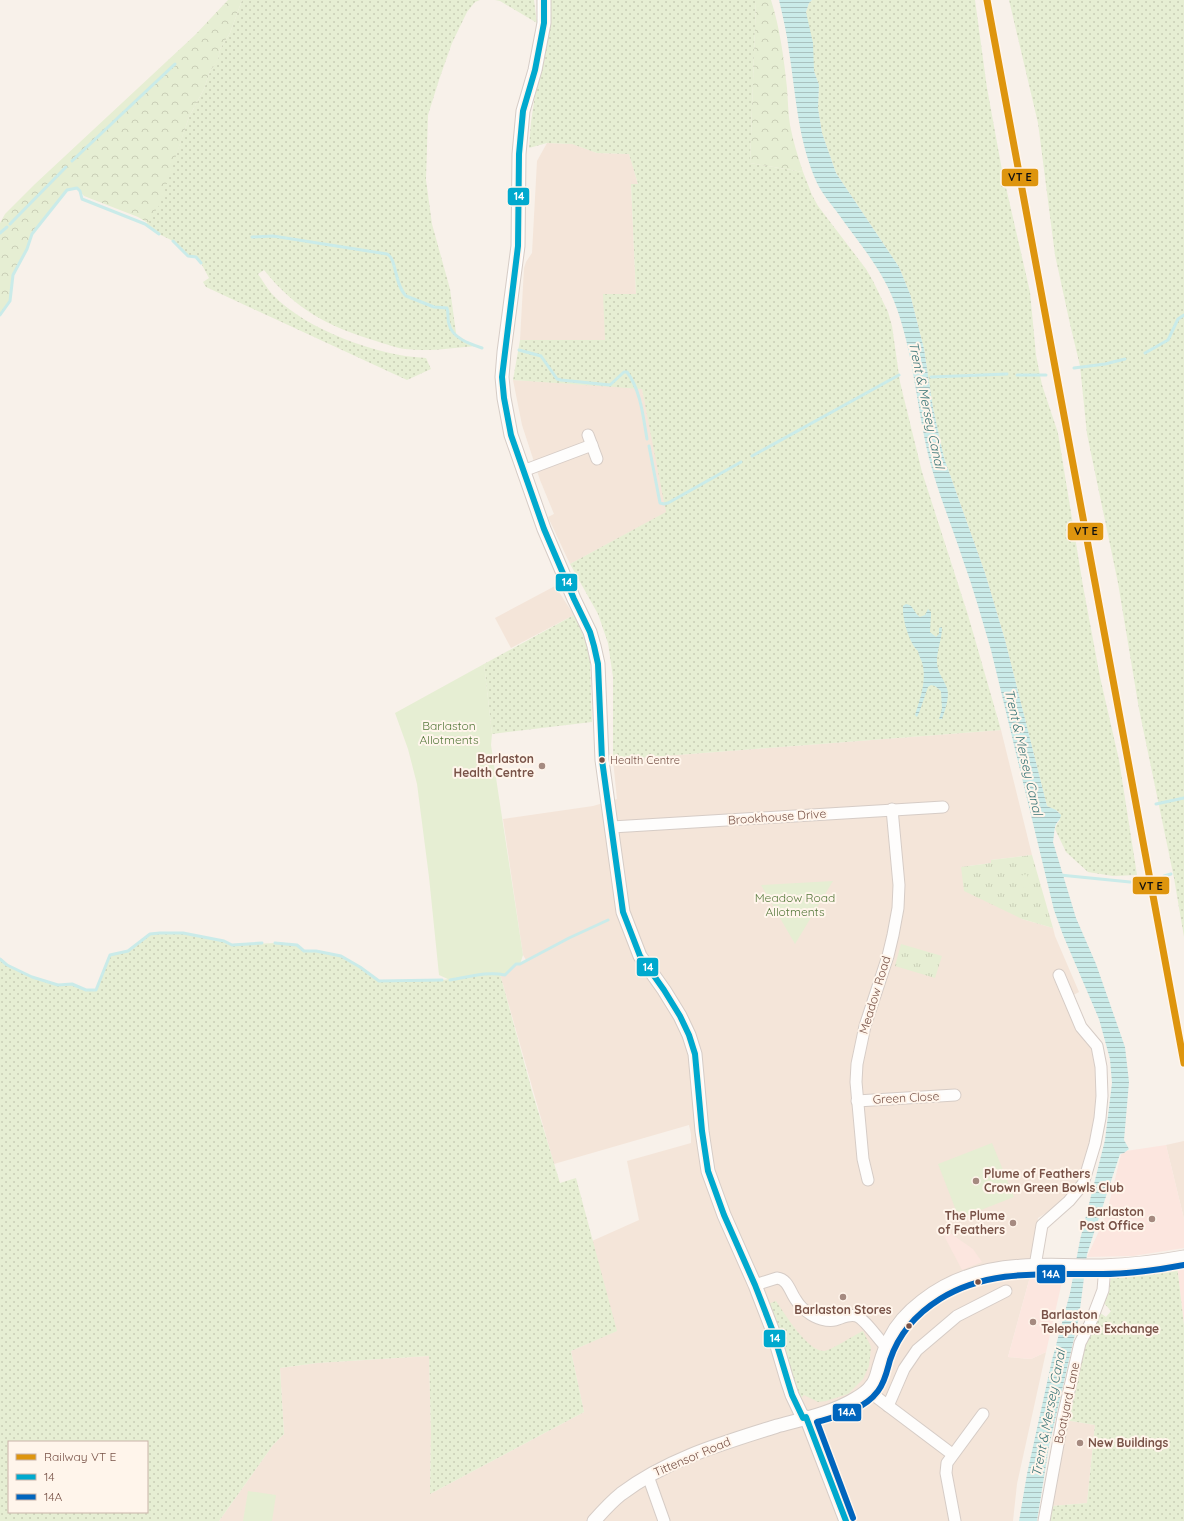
<svg xmlns="http://www.w3.org/2000/svg" width="1184" height="1521" viewBox="0 0 1184 1521" font-family="Quicksand,sans-serif">
<style>
.residential{fill:#f4e5d9}
.commercial{fill:#fce6df}
.grass{fill:url(#grass-dots);fill-rule:evenodd}
.forest{fill:url(#forest-crowns)}
.park{fill:url(#park-tufts)}
.garden{fill:#e6eed3}
.water{fill:url(#water-rules)}
.lines{fill:none;stroke-linecap:round;stroke-linejoin:round}
.stream{stroke:#caebe9;stroke-width:3}
.minor-casing{stroke:#d6ccc6;stroke-width:13}
.tertiary-casing{stroke:#d6ccc6;stroke-width:15}
.minor{stroke:#fefdfc;stroke-width:11}
.tertiary{stroke:#fefdfc;stroke-width:13}
.bus-1-casing{stroke:#fff5eb;stroke-width:9}
.bus-2-casing{stroke:#fff5eb;stroke-width:9}
.bus-1{stroke:#00a9ce;stroke-width:6}
.bus-2{stroke:#0065bd;stroke-width:6}
.rail-1-casing{stroke:#fff5eb;stroke-width:10}
.rail-1{stroke:#de950e;stroke-width:7}
.bus-dot{fill:#785247;stroke:#fff5eb;stroke-width:1.5}
.poi-dot{fill:#a58a80;stroke:#fff5eb;stroke-width:1.5}
.labels{text-anchor:middle;stroke-width:4;stroke-linejoin:round;paint-order:stroke}
.bus-label{font-size:11px;fill:#785247;stroke:#fff5eb;text-anchor:start}
.park-label{font-size:12px;fill:#56793c;stroke:#fff5eb}
.poi-label{font-size:12px;font-weight:bold;fill:#785247;stroke:#fff5eb;text-anchor:end}
.street-label{font-size:12px;fill:#785247;stroke:#fff5eb}
.water-label{font-size:13px;font-style:italic;fill:#387476;stroke:#fff5eb}
.line-badge{stroke:#fff5eb;stroke-width:1.5}
.badge-label{font-size:11px;text-anchor:middle;font-weight:bold;fill:#fff}
.pale-badge-label{font-size:11px;text-anchor:middle;font-weight:bold;fill:#111}
</style>
<defs>
<pattern id="grass-dots" width="8" height="8" patternUnits="userSpaceOnUse"><rect width="8" height="8" fill="#e6eed3"/><path d="M2 2h.1M6 6h.1" fill="none" stroke="#c9ceb6" stroke-width="1.8" stroke-linecap="round"/></pattern>
<pattern id="forest-crowns" width="20" height="18" patternUnits="userSpaceOnUse"><rect width="20" height="18" fill="#e6eed3"/><path d="M2 6a3 3 0 1 1 6 0M12 15a3 3 0 1 1 6 0" fill="none" stroke="#c9ceb6"/></pattern>
<pattern id="park-tufts" width="24" height="20" patternUnits="userSpaceOnUse"><rect width="24" height="20" fill="#e6eed3"/><path d="M3 7l-1-3M5 7V3M7 7l1-3M15 17l-1-3M17 17v-4M19 17l1-3" fill="none" stroke="#c9ceb6"/></pattern>
<pattern id="water-rules" width="6" height="5" patternUnits="userSpaceOnUse"><rect width="6" height="5" fill="#caebe9"/><path d="M0 2.5h6" fill="none" stroke="#a9c1bf"/></pattern>
</defs>
<rect width="100%" height="100%" fill="#f8f1ea"/>
<!-- residential -->
<g class="residential">
<polygon points="547,143 573,144 597,153 629,154 632,163 638,185 631,184 636,294 605,340 520,340 524,268 526,262 532,253 537,161"/>
<polygon points="513,380 642,388 667,512 570,564 548,517 554,514 540,480 522,425"/>
<polygon points="555,586 574,615 511,648 495,618"/>
<polygon points="1001,730 1032,855 991,860 991,863 961,867 1022,919 1053,928 1055,936 1079,992 1066,999 1090,1041 1102,1096 1089,1155 1078,1184 1057,1206 1038,1218 1031,1273 1008,1357 1031,1359 1046,1352 1017,1484 1013,1521 219,1521 273,1445 284,1434 280,1368 317,1363 429,1356 431,1433 430,1494 584,1412 571,1351 616,1331 592,1241 639,1220 627,1161 691,1143 691,1134 689,1125 554,1164 500,974 505,975 516,964 520,964 526,960 523,955 503,819 593,806 617,799 613,760"/>
<polygon points="1184,1141 1184,1219 1166,1145"/>
<polygon points="1065,1420 1095,1425 1087,1503 1052,1506"/>
</g>
<!-- commercial -->
<g class="commercial">
<polygon points="1166,1145 1184,1219 1184,1248 1133,1256 1087,1257 1099,1231 1108,1208 1121,1154 1126,1151"/>
<polygon points="943,1228 973,1249 982,1262 962,1270 941,1230"/>
<polygon points="1177,1265 1184,1265 1184,1325"/>
<polygon points="1031,1273 1064,1273 1046,1352 1031,1359 1008,1357"/>
</g>
<!-- grass -->
<g class="grass">
<path d="M 242,0 L 480,0 L 475,2 L 467,12 L 452,43 L 439,80 L 428,115 L 426,180 L 432,224 L 450,289 L 456,333 L 453,333 L 458,337 L 476,346 C 452,348 429,352 405,349 C 396,348 386,344 376,341 C 329,327 295,309 264,270 L 258,274 C 262,280 267,288 272,294 C 306,330 378,356 426,358 L 431,369 L 407,380 L 206,287 L 203,282 L 209,278 L 201,263 L 196,257 L 188,256 L 173,241 L 159,234 L 145,224 L 148,222 L 176,155 L 189,117 L 204,89 L 210,71 L 218,59 L 220,49 L 230,33 Z"/>
<polygon points="495,0 534,0 537,23 500,1"/>
<polygon points="548,0 756,0 750,163 803,172 812,195 818,206 866,269 873,281 888,312 892,326 900,382 922,472 968,615 1001,730 613,760 613,677 608,643 598,614 570,564 666,512 642,389 513,380 520,340 605,340 603,294 636,294 631,184 638,184 629,154 597,153 572,144 547,143 529,148 531,122 535,95 541,73 548,34"/>
<polygon points="812,0 975,0 987,88 1002,170 1030,292 1036,355 1042,385 1058,433 1083,586 1100,677 1119,760 1137,875 1113,876 1088,872 1066,852 1055,829 1057,824 1060,820 1059,812 1047,806 1005,640 985,573 944,458 933,408 924,349 910,294 899,267 836,173 822,133 818,108 819,85 814,71 806,12 809,3"/>
<polygon points="1009,0 1184,0 1184,937 1174,878 1139,709 1118,583 1087,434 1080,366 1070,324 1055,255 1038,123"/>
<polygon points="574,615 586,641 590,662 592,722 492,734 484,664"/>
<path d="M 160,933 L 183,933 L 224,941 L 232,945 L 275,943 L 297,945 L 304,951 L 316,951 L 341,956 L 360,967 L 379,981 L 442,980 L 476,976 L 486,973 L 500,974 L 532,1091 L 560,1183 L 576,1178 L 617,1331 L 571,1351 L 584,1412 L 430,1494 L 431,1433 L 429,1356 L 317,1363 L 280,1368 L 284,1434 L 273,1445 L 219,1521 L 0,1521 L 0,959 L 7,965 L 32,977 L 58,985 L 72,984 L 86,990 L 96,990 L 110,955 L 128,951 L 150,934 ZM 9,1442 L 147,1442 L 147,1512 L 9,1512 Z"/>
<polygon points="1177,1265 1184,1325 1184,1521 1050,1521 1052,1506 1087,1503 1095,1425 1065,1420 1084,1341 1099,1312 1106,1317 1111,1311 1102,1301 1108,1291 1112,1274"/>
<path d="M 776,1301 C 784,1313 808,1352 824,1351 C 832,1350 854,1335 863,1331 L 871,1347 L 869,1366 L 863,1379 L 848,1394 L 826,1401 L 818,1402 L 804,1395 L 801,1398 L 796,1390 L 768,1304 Z"/>
</g>
<!-- forest -->
<g class="forest">
<polygon points="228,0 242,0 230,33 220,49 218,60 210,71 204,89 189,117 160,204 148,223 138,217 84,196 77,188 67,190 32,234 27,249 13,275 10,301 0,315 0,223 5,214 35,184 195,35"/>
<path d="M 756,0 L 771,0 C 780,28 784,59 787,88 C 788,100 788,113 790,125 C 793,141 798,157 803,172 L 750,163 Z"/>
</g>
<!-- park -->
<g class="park">
<polygon points="1032,855 1053,928 1022,919 964,891 961,867 991,863 991,860"/>
<polygon points="901,944 942,956 935,978 895,966"/>
</g>
<!-- garden -->
<g class="garden">
<polygon points="484,664 492,734 491,745 523,955 520,964 516,964 505,975 486,973 476,976 450,980 439,975 429,877 417,784 408,749 395,713"/>
<polygon points="1027,874 1030,886 1019,889 1016,877"/>
<polygon points="833,881 795,944 761,885"/>
<polygon points="992,1143 1014,1197 963,1217 957,1213 938,1164"/>
<polygon points="248,1491 276,1495 272,1521 243,1521"/>
</g>
<!-- water -->
<g class="water">
<path d="M 779,0 L 812,0 L 809,3 L 806,12 L 813,43 L 814,71 L 819,85 L 818,108 L 822,133 L 836,173 L 899,267 L 910,294 L 924,349 L 933,408 L 944,458 L 985,573 L 1005,640 L 1047,806 L 1056,810 L 1061,815 C 1060,820 1059,820 1056,824 C 1054,829 1054,837 1053,842 L 1076,918 L 1096,964 L 1125,1047 L 1129,1082 L 1124,1140 L 1129,1149 L 1124,1153 L 1120,1154 L 1087,1254 L 1079,1317 L 1049,1446 L 1037,1521 L 1019,1521 L 1027,1474 L 1052,1360 L 1070,1293 L 1080,1240 L 1105,1140 L 1112,1083 L 1110,1059 L 1099,1019 L 1063,935 L 1054,910 L 991,650 C 982,620 974,590 963,560 C 952,526 938,493 929,458 C 917,409 914,357 897,309 C 883,269 860,245 837,212 C 830,203 822,193 817,183 C 798,141 796,96 789,51 C 787,34 783,17 779,0 Z"/>
<path d="M 906,604 C 914,605 914,614 920,617 L 925,615 L 928,609 L 931,612 L 930,632 L 936,637 L 939,634 L 939,628 L 942,627 C 942,640 936,652 937,664 C 938,673 944,680 947,688 C 950,697 945,710 942,719 L 939,719 L 942,709 L 941,691 L 935,686 L 931,685 L 928,687 L 919,713 L 917,717 L 915,715 C 920,699 926,683 923,666 C 922,660 919,657 918,651 C 909,643 902,618 903,606 Z"/>
</g>
<g class="lines">
<!-- stream -->
<g class="stream">
<polyline points="72,161 175,64"/>
<polyline points="10,224 66,167"/>
<polyline points="0,233 7,227"/>
<path d="M 252,237 L 273,236 L 387,254 C 397,259 394,284 406,296 L 434,307 L 447,308 C 449,313 447,319 449,324 C 452,338 470,344 482,348"/>
<polyline points="173,241 188,256 196,257 201,263"/>
<polyline points="0,315 10,301 13,275 27,249 32,234 67,190 77,188 80,191 82,199 145,224 159,234"/>
<path d="M 519,350 L 541,356 L 557,379 L 561,380 L 610,385 L 624,372 L 627,372 C 641,391 643,416 647,439"/>
<polyline points="1145,353 1168,340 1178,319 1184,315"/>
<polyline points="1074,368 1105,364 1125,359"/>
<polyline points="1017,375 1046,375"/>
<polyline points="931,377 1007,374"/>
<polyline points="649,446 660,503 664,504 668,503 741,462"/>
<polyline points="752,456 899,375"/>
<polyline points="1156,804 1184,798"/>
<polyline points="1060,875 1130,882"/>
<polyline points="1164,876 1171,874"/>
<polyline points="1138,880 1142,880"/>
<polyline points="275,943 297,945 304,951 316,951 341,956 360,967 379,981 442,980"/>
<polyline points="0,959 7,965 32,977 58,985 72,984 86,990 96,990 110,955 128,951 150,934 160,933 183,933 224,941 232,945 262,943"/>
<path d="M 450,980 C 469,977 487,971 505,975 L 516,964 L 520,964 L 569,938 L 608,920"/>
</g>
<defs>
<g id="minor">
<polyline points="588,435 597,459"/>
<polyline points="523,471 592,445"/>
<polyline points="612,827 943,807"/>
<polyline points="857,1101 955,1095"/>
<polyline points="868,1180 863,1159 856,1082 857,1064 865,1026 888,956 893,935 898,908 899,885 892,809"/>
<polyline points="1035,1266 1042,1225 1069,1201 1083,1184 1095,1144 1100,1118 1102,1096 1101,1067 1097,1046 1081,1027 1059,975"/>
<path d="M 755,1285 L 777,1278 C 788,1279 790,1292 796,1300 C 799,1305 804,1310 809,1313 C 815,1318 828,1322 835,1320 C 842,1318 849,1314 856,1316 C 864,1318 879,1340 886,1347"/>
<polyline points="867,1390 952,1454"/>
<polyline points="888,1406 904,1369 917,1350 957,1316 1006,1291"/>
<polyline points="648,1476 664,1521"/>
<polyline points="955,1521 946,1473 947,1463 983,1414"/>
<polyline points="1044,1521 1063,1417 1080,1343 1090,1324 1103,1290 1105,1266"/>
</g>
<g id="tertiary">
<polyline points="544,0 544,23 535,70 523,111 519,154 518,246 504,352 502,377 504,398 511,435 544,529 574,599 590,632 594,646 598,664 602,760 623,912 640,956 664,990 680,1016 689,1035 695,1054 702,1131 708,1171 724,1215 755,1285 772,1329 787,1380 792,1395 803,1418"/>
<polyline points="806,1417 846,1521"/>
<path d="M 594,1521 C 602,1512 611,1502 621,1494 C 667,1459 723,1443 777,1426 C 803,1419 832,1413 855,1399 C 860,1396 868,1391 871,1386 C 876,1381 877,1374 879,1367 C 882,1357 885,1347 890,1338 C 903,1311 937,1287 966,1277 C 1009,1261 1057,1266 1102,1266 C 1129,1265 1157,1262 1184,1257"/>
</g>
</defs>
<!-- minor casing -->
<use href="#minor" class="minor-casing"/>
<!-- tertiary casing -->
<use href="#tertiary" class="tertiary-casing"/>
<!-- minor -->
<use href="#minor" class="minor"/>
<!-- tertiary -->
<use href="#tertiary" class="tertiary"/>
<defs>
<polyline id="bus-1" points="544,0 544,23 535,70 523,111 519,154 518,246 502,377 504,398 511,435 544,529 574,599 590,632 594,646 598,664 602,760 623,912 640,956 664,990 680,1016 689,1035 695,1054 702,1131 708,1171 724,1215 755,1285 772,1329 792,1395 803,1418 806,1417 846,1521"/>
<path id="bus-2" d="M 853,1518 L 817,1422 C 838,1416 864,1410 878,1391 C 885,1382 887,1371 890,1360 C 899,1333 916,1314 940,1299 C 990,1268 1047,1275 1103,1274 C 1130,1274 1157,1270 1184,1265"/>
</defs>
<!-- bus-1 casing -->
<use href="#bus-1" class="bus-1-casing"/>
<!-- bus-2 casing -->
<use href="#bus-2" class="bus-2-casing"/>
<!-- bus-1 -->
<use href="#bus-1" class="bus-1"/>
<!-- bus-2 -->
<use href="#bus-2" class="bus-2"/>
<defs>
<polyline id="rail-1" points="987,0 1184,1063"/>
</defs>
<!-- rail-1 casing -->
<use href="#rail-1" class="rail-1-casing"/>
<!-- rail-1 -->
<use href="#rail-1" class="rail-1"/>
</g>
<!-- markers -->
<g class="bus-dot">
<circle cx="602" cy="760" r="3.5"/>
<circle cx="978" cy="1282" r="3.5"/>
<circle cx="909" cy="1326" r="3.5"/>
</g>
<g class="poi-dot">
<circle cx="542" cy="766" r="4"/>
<circle cx="976" cy="1181" r="4"/>
<circle cx="1152" cy="1219" r="4"/>
<circle cx="1013" cy="1223" r="4"/>
<circle cx="843" cy="1297" r="4"/>
<circle cx="1033" cy="1322" r="4"/>
<circle cx="1080" cy="1443" r="4"/>
</g>
<g class="labels">
<!-- bus labels -->
<g class="bus-label">
<text x="610" y="764">Health Centre</text>
</g>
<!-- park labels -->
<g class="park-label">
<text x="449" y="730">Barlaston<tspan x="449" dy="14">Allotments</tspan></text>
<text x="795" y="902">Meadow Road<tspan x="795" dy="14">Allotments</tspan></text>
</g>
<!-- poi labels -->
<g class="poi-label">
<text x="534" y="763">Barlaston<tspan x="534" dy="14">Health Centre</tspan></text>
<text x="984" y="1178" text-anchor="start">Plume of Feathers<tspan x="984" dy="14">Crown Green Bowls Club</tspan></text>
<text x="1144" y="1216">Barlaston<tspan x="1144" dy="14">Post Office</tspan></text>
<text x="1005" y="1220">The Plume<tspan x="1005" dy="14">of Feathers</tspan></text>
<text x="843" y="1314" text-anchor="middle">Barlaston Stores</text>
<text x="1041" y="1319" text-anchor="start">Barlaston<tspan x="1041" dy="14">Telephone Exchange</tspan></text>
<text x="1088" y="1447" text-anchor="start">New Buildings</text>
</g>
<!-- street labels -->
<g class="street-label">
<text transform="translate(777 817) rotate(-4)" y="4">Brookhouse Drive</text>
<text transform="translate(875 995) rotate(-73)" y="4">Meadow Road</text>
<text transform="translate(906 1098) rotate(-3)" y="4">Green Close</text>
<text transform="translate(1067 1403) rotate(-78)" y="4">Boatyard Lane</text>
<text transform="translate(692 1457) rotate(-23)" y="4">Tittensor Road</text>
</g>
<!-- water labels -->
<g class="water-label">
<text transform="translate(927 405) rotate(78)" y="5">Trent &amp; Mersey Canal</text>
<text transform="translate(1024 752) rotate(77)" y="5">Trent &amp; Mersey Canal</text>
<text transform="translate(1048 1413) rotate(-79)" y="5">Trent &amp; Mersey Canal</text>
</g>
</g>
<g class="line-badge">
<rect x="1001" y="168" width="38" height="19" rx="4" fill="#de950e"/>
<rect x="507" y="187" width="23" height="19" rx="4" fill="#00a9ce"/>
<rect x="1067" y="522" width="37" height="19" rx="4" fill="#de950e"/>
<rect x="555" y="573" width="23" height="19" rx="4" fill="#00a9ce"/>
<rect x="1132" y="876" width="38" height="19" rx="4" fill="#de950e"/>
<rect x="636" y="957" width="23" height="20" rx="4" fill="#00a9ce"/>
<rect x="1036" y="1264" width="30" height="20" rx="4" fill="#0065bd"/>
<rect x="763" y="1329" width="23" height="19" rx="4" fill="#00a9ce"/>
<rect x="832" y="1403" width="30" height="19" rx="4" fill="#0065bd"/>
</g>
<g class="badge-label">
<text x="519" y="200">14</text>
<text x="567" y="586">14</text>
<text x="648" y="971">14</text>
<text x="1051" y="1278">14A</text>
<text x="775" y="1342">14</text>
<text x="847" y="1416">14A</text>
</g>
<g class="pale-badge-label">
<text x="1020" y="181">VT E</text>
<text x="1086" y="535">VT E</text>
<text x="1151" y="890">VT E</text>
</g>
<!-- legend -->
<rect x="8" y="1441" width="140" height="72" fill="#fff5eb" stroke="#c9b4a9"/>
<rect x="16" y="1454" width="20" height="6" fill="#de950e" stroke="#c9b4a9"/>
<text x="44" y="1461" font-size="12" fill="#785247">Railway VT E</text>
<rect x="16" y="1474" width="20" height="6" fill="#00a9ce" stroke="#c9b4a9"/>
<text x="44" y="1481" font-size="12" fill="#785247">14</text>
<rect x="16" y="1494" width="20" height="6" fill="#0065bd" stroke="#c9b4a9"/>
<text x="44" y="1501" font-size="12" fill="#785247">14A</text>
</svg>
